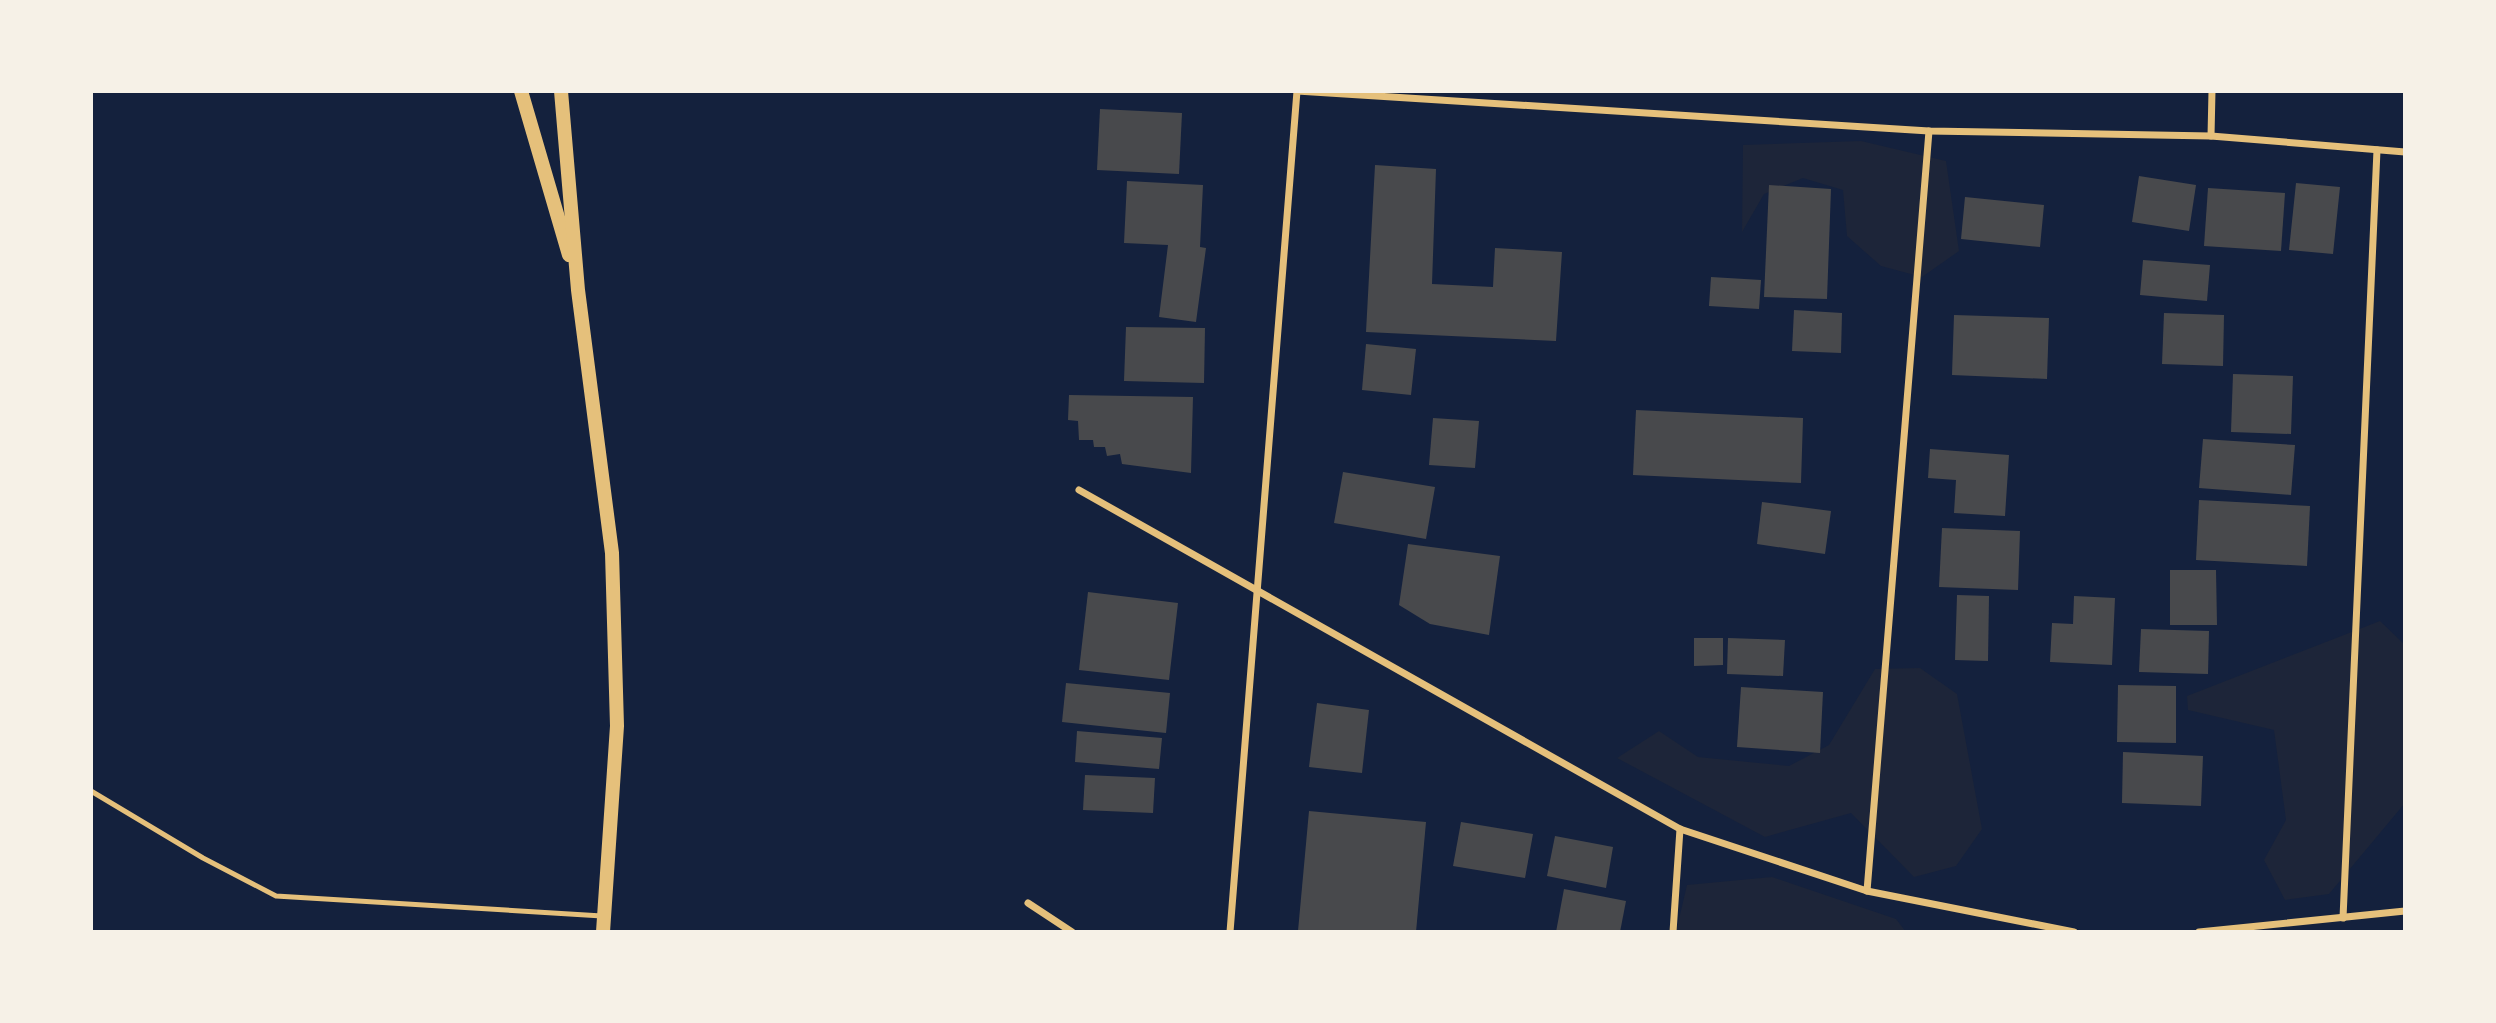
<svg xmlns="http://www.w3.org/2000/svg" width="2496" height="1023" viewBox="0 0 2496 1023" font-family="Ubuntu,sans-serif">
<style>
.green{fill:#1d2539}
.building{fill:#48494c}
.lines{fill:none;stroke-linecap:round;stroke-linejoin:round}
.service{stroke:#e5c07b;stroke-width:5}
.minor{stroke:#e5c07b;stroke-width:7}
.secondary{stroke:#e5c07b;stroke-width:14}
</style>
<rect width="100%" height="100%" fill="#14213d"/>
<!-- green -->
<g class="green">
<polygon points="1861,141 1946,161 1959,251 1922,277 1881,266 1847,236 1843,190 1803,178 1764,194 1742,232 1743,145"/>
<polygon points="2380,621 2405,645 2405,803 2329,894 2285,900 2264,860 2286,820 2274,730 2188,710 2187,696"/>
<polygon points="1920,668 1957,694 1982,829 1956,866 1914,877 1851,813 1765,837 1617,758 1659,731 1698,757 1789,766 1829,745 1875,669"/>
<polygon points="1772,877 1896,919 1906,932 1676,932 1687,885"/>
</g>
<!-- building -->
<g class="building">
<polygon points="1100,109 1182,113 1179,174 1097,170"/>
<polygon points="1375,165 1436,169 1432,284 1493,287 1495,248 1562,252 1556,341 1366,332"/>
<polygon points="2139,176 2196,185 2189,231 2132,222"/>
<polygon points="1127,181 1203,185 1200,247 1206,248 1196,322 1159,317 1168,245 1124,243"/>
<polygon points="2296,183 2340,187 2333,254 2289,250"/>
<polygon points="1769,185 1831,189 1827,299 1764,297"/>
<polygon points="2208,188 2285,193 2281,251 2204,246"/>
<polygon points="1965,197 2044,205 2040,247 1961,239"/>
<polygon points="2143,260 2210,265 2207,301 2140,295"/>
<polygon points="1711,277 1761,280 1759,309 1709,306"/>
<polygon points="1794,310 1842,313 1841,353 1792,351"/>
<polygon points="2164,313 2224,315 2223,366 2162,364"/>
<polygon points="1954,315 2049,318 2047,379 1952,375"/>
<polygon points="1126,327 1205,328 1204,383 1124,381"/>
<polygon points="1366,344 1416,349 1411,395 1362,390"/>
<polygon points="2233,374 2293,376 2291,434 2231,432"/>
<polygon points="1069,395 1193,397 1191,473 1122,464 1120,454 1107,456 1105,447 1094,447 1093,440 1079,440 1078,421 1068,420"/>
<polygon points="1636,410 1803,418 1801,483 1633,475"/>
<polygon points="1433,418 1479,421 1475,468 1429,465"/>
<polygon points="2203,439 2295,445 2291,495 2199,488"/>
<polygon points="1930,449 2009,455 2005,516 1954,513 1956,480 1928,478"/>
<polygon points="1343,472 1435,487 1426,539 1334,523"/>
<polygon points="2199,500 2310,506 2307,566 2196,560"/>
<polygon points="1762,502 1831,511 1825,554 1757,544"/>
<polygon points="1942,528 2020,531 2018,590 1939,587"/>
<polygon points="1408,544 1500,556 1489,635 1430,624 1399,605"/>
<polygon points="2170,570 2216,570 2217,625 2170,625"/>
<polygon points="1088,592 1178,603 1169,680 1079,670"/>
<polygon points="1957,595 1989,596 1988,661 1955,660"/>
<polygon points="2074,596 2115,598 2112,665 2050,662 2052,623 2073,624"/>
<polygon points="2141,629 2209,631 2208,674 2139,672"/>
<polygon points="1694,638 1723,638 1723,665 1694,666"/>
<polygon points="1728,638 1785,640 1783,676 1727,674"/>
<polygon points="1066,683 1170,693 1166,733 1062,722"/>
<polygon points="2118,685 2176,686 2176,743 2117,742"/>
<polygon points="1741,687 1823,692 1820,753 1737,747"/>
<polygon points="1317,703 1369,710 1362,773 1309,767"/>
<polygon points="1077,731 1162,738 1159,769 1075,762"/>
<polygon points="2123,752 2203,756 2201,806 2122,803"/>
<polygon points="1085,775 1155,778 1153,813 1083,810"/>
<polygon points="1309,811 1426,822 1416,932 1298,931"/>
<polygon points="1461,822 1533,834 1525,878 1453,866"/>
<polygon points="1555,836 1613,847 1606,888 1547,876"/>
<polygon points="1564,889 1626,901 1620,932 1556,932"/>
</g>
<g class="lines">
<!-- service -->
<polyline class="service" points="91,791 203,858 276,896 602,916"/>
<!-- minor -->
<g class="minor">
<polyline points="1297,91 1929,131 2211,136 2405,152"/>
<polyline points="2211,136 2212,91"/>
<polyline points="1079,490 1680,829 1867,891 2074,932"/>
<polyline points="1867,891 1929,131"/>
<polyline points="1028,903 1072,932"/>
<polyline points="2343,918 2377,150"/>
<polyline points="1230,932 1297,91"/>
<polyline points="1673,932 1680,829"/>
<polyline points="2199,932 2405,911"/>
</g>
<!-- secondary -->
<g class="secondary">
<polyline points="521,91 569,255"/>
<polyline points="561,91 578,290 612,553 617,726 603,932"/>
</g>
</g>
<!-- border -->
<rect width="2496" height="1023" fill="none" stroke="#f6f1e7" stroke-width="186"/>
</svg>
